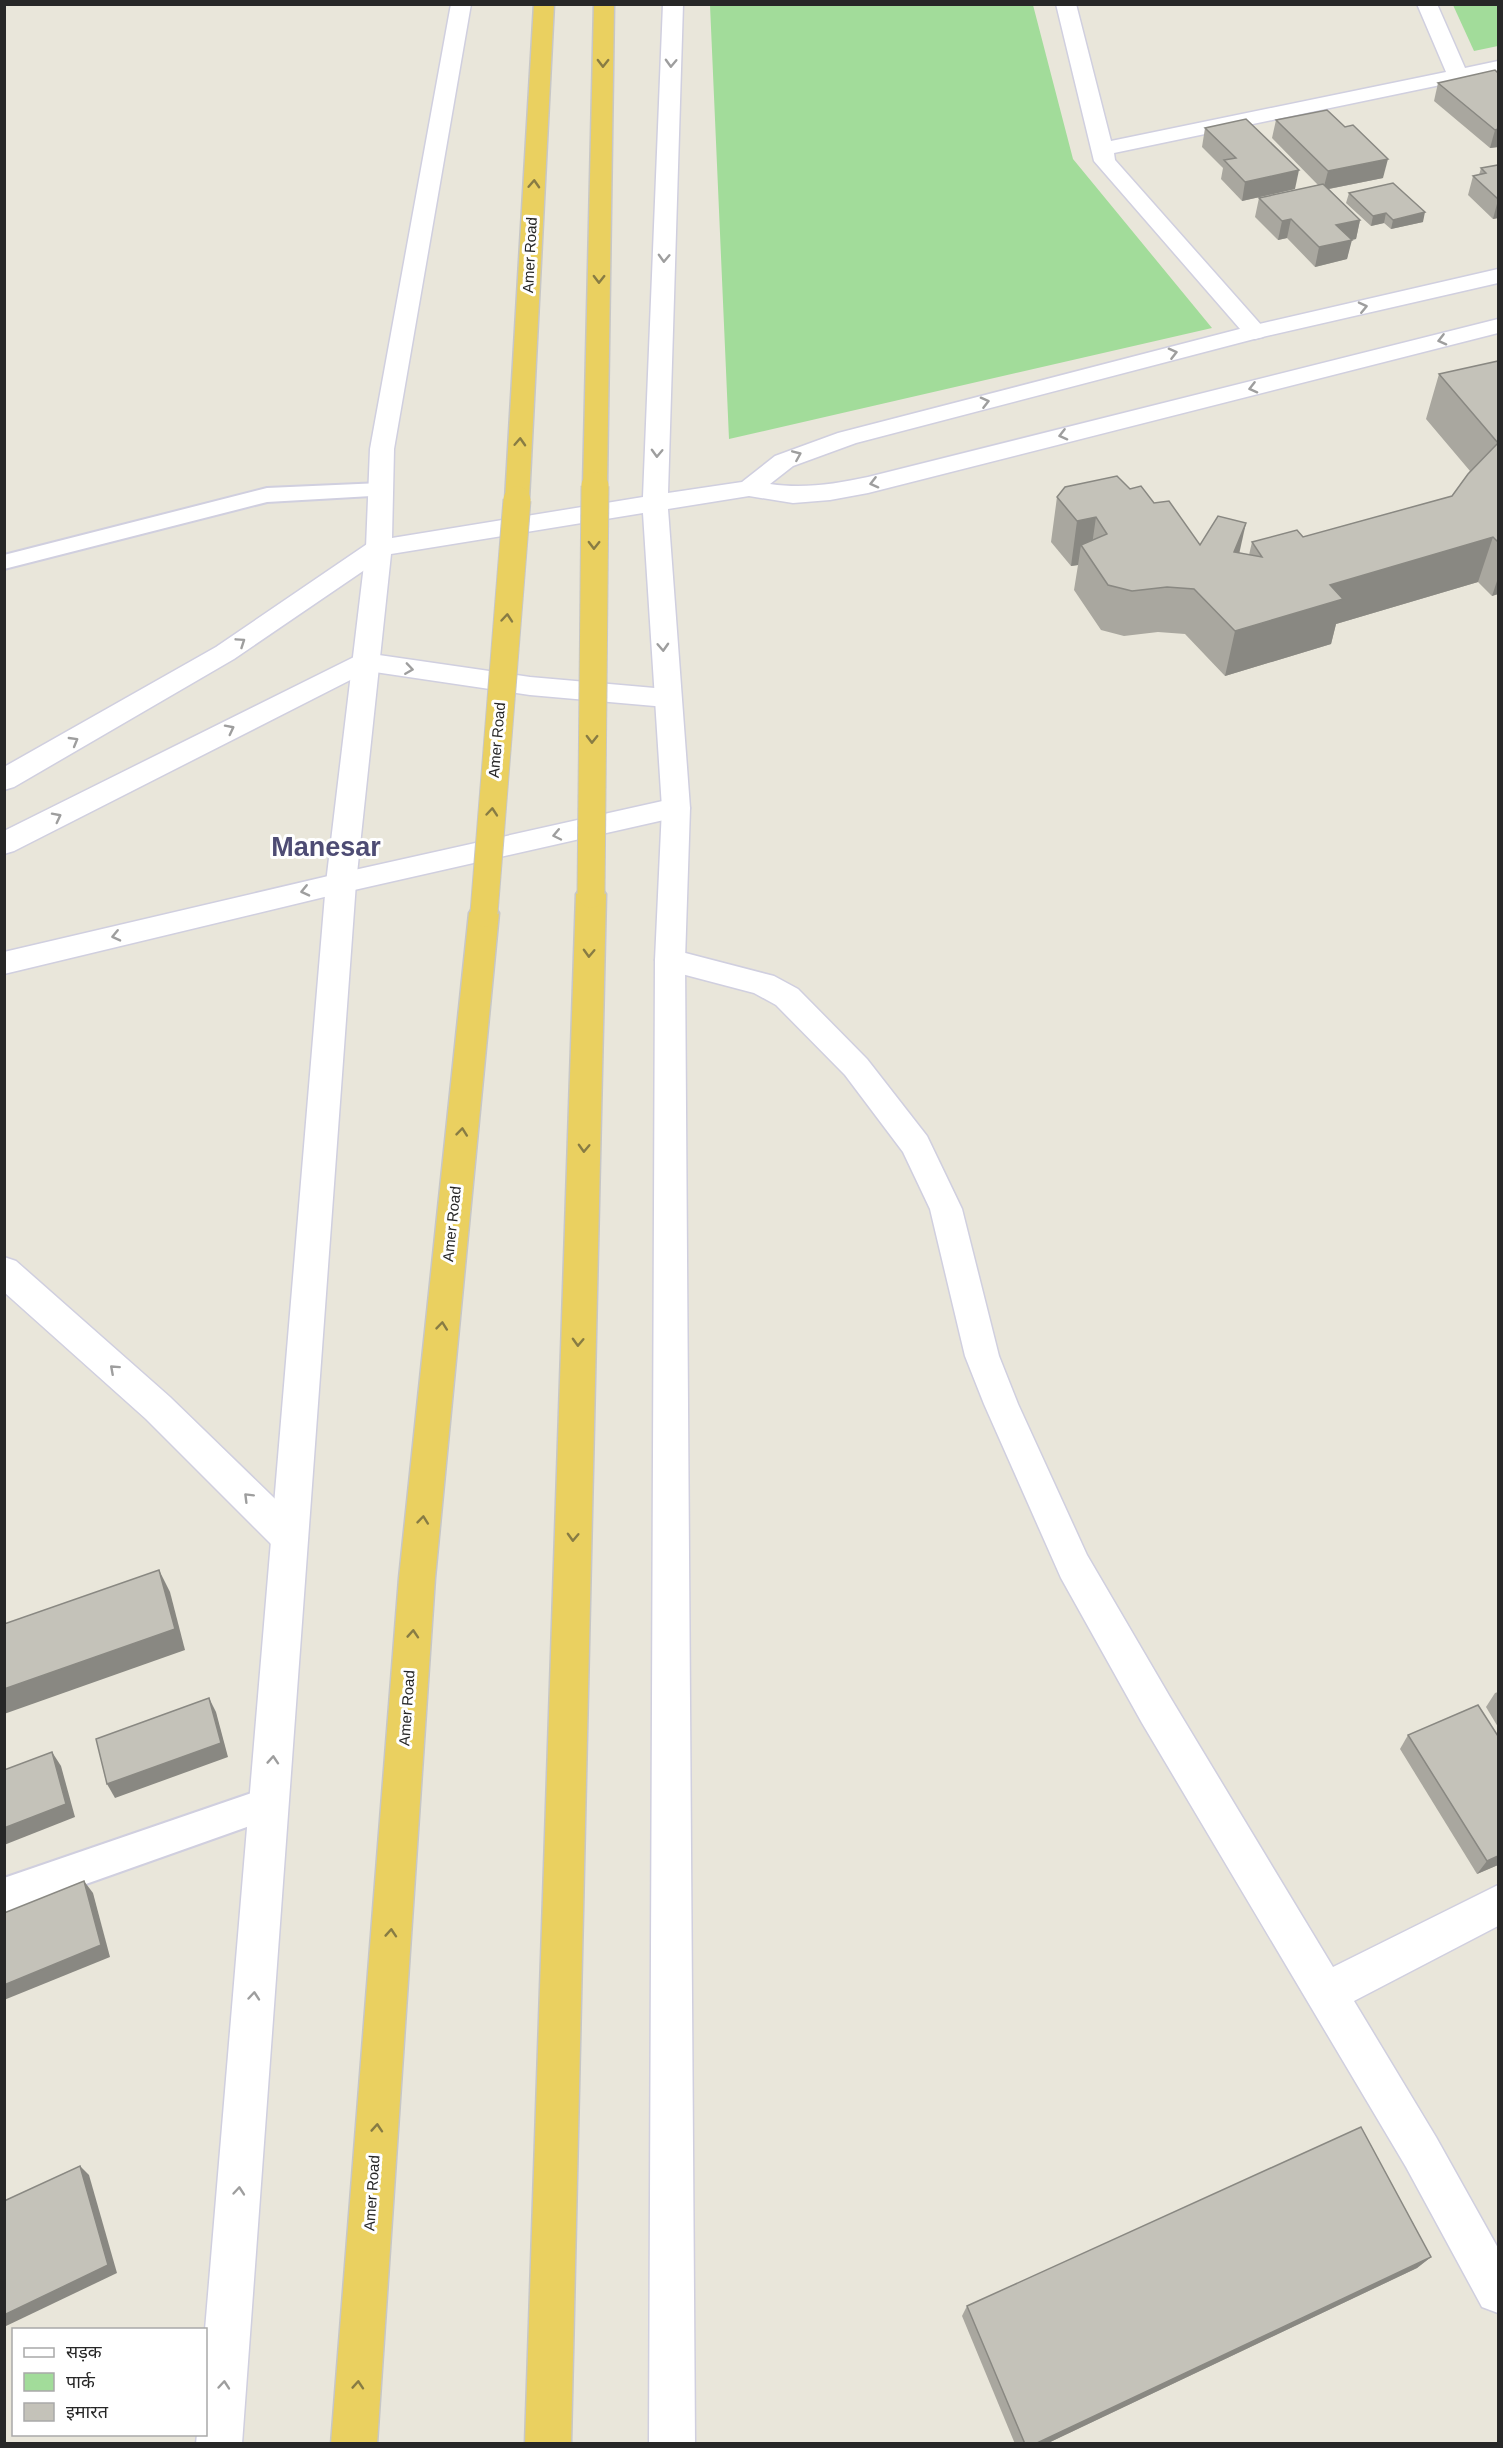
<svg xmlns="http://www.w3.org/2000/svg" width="1503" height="2448" viewBox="0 0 1503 2448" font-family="Arial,'Noto Sans Devanagari',sans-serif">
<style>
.green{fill:#a2dc9a}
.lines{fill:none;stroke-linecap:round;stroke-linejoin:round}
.service-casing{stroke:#d0cfdf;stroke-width:4}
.minor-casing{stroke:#d0cfdf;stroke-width:3}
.tertiary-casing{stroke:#d0cfdf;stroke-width:3}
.secondary-casing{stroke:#d0cfdf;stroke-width:3}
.trunk-casing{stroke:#c7c7c7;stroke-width:3}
.service{fill:#fff;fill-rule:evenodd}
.minor{fill:#fff;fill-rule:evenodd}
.tertiary{fill:#fff;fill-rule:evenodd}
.secondary{fill:#fff;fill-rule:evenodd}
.trunk{fill:#ead060;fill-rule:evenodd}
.trunk-bridge-casing{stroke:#c7c7c7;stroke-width:29;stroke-linecap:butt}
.trunk-bridge{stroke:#ead060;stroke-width:27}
.wall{fill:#a9a79f}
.shaded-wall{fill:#898882}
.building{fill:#c4c2b9;stroke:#898882;stroke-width:1.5}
.oneway{stroke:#887c44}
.oneway2{stroke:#9e9e9e}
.labels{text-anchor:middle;stroke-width:6;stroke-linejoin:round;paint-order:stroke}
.street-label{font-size:15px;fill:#272727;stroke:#fff}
.town-label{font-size:27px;font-weight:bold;fill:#4e4c74;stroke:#fff}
</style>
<rect width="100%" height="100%" fill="#e9e6da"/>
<!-- green -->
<g class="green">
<polygon points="710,5 1033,5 1073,159 1212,328 729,439"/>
<polygon points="1453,5 1498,5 1498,46 1474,51"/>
</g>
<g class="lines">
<defs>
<g id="service">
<polygon points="381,483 389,485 392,490 389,495 267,502 4,569 4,555 267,488"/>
<polygon points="269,1787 281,1791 286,1803 281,1815 4,1913 4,1878"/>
</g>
<g id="minor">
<polygon points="1056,4 1076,4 1111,141 1446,72 1417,4 1437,4 1465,68 1498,61 1498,73 1114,153 1115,160 1263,327 1267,332 1263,337 1255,339 1247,337 1094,161"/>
<polygon points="670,949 774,976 798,989 867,1059 927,1136 962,1209 999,1356 1018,1404 1087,1555 1170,1697 1333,1967 1498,1885 1498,1926 1354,2001 1436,2137 1498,2248 1498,2313 1482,2307 1406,2167 1142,1723 1061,1578 984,1404 965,1356 930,1209 903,1152 845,1075 776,1005 754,993 659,968 655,960 659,952"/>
</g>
<path id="tertiary" d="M 451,4 L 471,4 L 394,449 L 392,538 L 643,497 L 663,4 L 683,4 L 668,493 L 742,482 L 775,456 L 838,433 L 1255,325 L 1498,269 L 1498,283 L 1258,338 L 856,443 L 793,466 L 770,484 C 804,489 835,484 868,477 L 1498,319 L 1498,333 L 868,493 L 830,500 L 793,503 L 749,496 L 668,509 L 690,808 L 685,960 L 695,2444 L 649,2444 L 655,960 L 662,808 L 643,513 L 391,554 L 356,883 L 242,2444 L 196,2444 L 197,2434 L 206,2434 L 205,2330 L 326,883 L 366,548 L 370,449 Z"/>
<g id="secondary">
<polygon points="379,540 388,542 392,548 388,554 234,659 14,787 4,790 4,767 216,647 370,542"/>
<polygon points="365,653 530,677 666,689 676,692 680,698 676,704 666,707 530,695 368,671 14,851 4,854 4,831 356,656"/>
<polygon points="676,798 686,801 690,808 686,815 341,893 4,974 4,952 341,873"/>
<polygon points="4,1257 16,1261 170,1397 303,1526 308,1538 303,1550 290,1554 277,1550 146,1419 4,1292"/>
</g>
<g id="trunk">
<polygon points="534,4 554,4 529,500 526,505 517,508 508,505 505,500"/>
<polygon points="594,4 614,4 607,486 604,491 595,494 586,491 583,486"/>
<polygon points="591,883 601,887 606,894 571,2444 525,2444 576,894 581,887"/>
<polygon points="484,902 494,905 499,913 435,1578 377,2444 331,2444 399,1578 469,913 474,905"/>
</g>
</defs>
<!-- service casing -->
<use href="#service" class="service-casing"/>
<!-- minor casing -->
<use href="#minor" class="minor-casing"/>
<!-- tertiary casing -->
<use href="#tertiary" class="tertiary-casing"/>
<!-- secondary casing -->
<use href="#secondary" class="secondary-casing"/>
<!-- trunk casing -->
<use href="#trunk" class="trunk-casing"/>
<!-- service -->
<use href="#service" class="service"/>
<!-- minor -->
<use href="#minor" class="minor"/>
<!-- tertiary -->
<use href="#tertiary" class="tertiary"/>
<!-- secondary -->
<use href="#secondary" class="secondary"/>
<!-- trunk -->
<use href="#trunk" class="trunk"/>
<defs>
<g id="trunk-bridge">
<polyline points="591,894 595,486"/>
<polyline points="484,913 517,500"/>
</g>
</defs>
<!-- trunk-bridge casing -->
<use href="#trunk-bridge" class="trunk-bridge-casing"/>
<!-- trunk-bridge -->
<use href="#trunk-bridge" class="trunk-bridge"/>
</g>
<!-- wall -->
<g class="wall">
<polygon points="1498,73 1498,147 1490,148 1434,101 1438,83"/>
<polygon points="1276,120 1383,178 1329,189 1360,220 1356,239 1351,240 1347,259 1315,267 1287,238 1278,240 1255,217 1259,198 1318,185 1272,138"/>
<polygon points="1205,128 1295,189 1242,201 1221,179 1223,168 1202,147"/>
<polygon points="1498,165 1498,218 1493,219 1468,195 1473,176 1479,175 1481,168"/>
<polygon points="1349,193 1423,222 1391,229 1384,223 1371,226 1346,203"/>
<polygon points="1498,361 1498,594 1492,596 1478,582 1336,624 1331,644 1225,676 1185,634 1158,632 1124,636 1101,630 1074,590 1078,565 1071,566 1051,542 1057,497 1130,489 1154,503 1200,545 1249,555 1252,542 1303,537 1452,496 1470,471 1426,419 1439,374"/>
<polygon points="1498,1692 1498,1727 1486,1707 1495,1693"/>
<polygon points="1408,1735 1498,1736 1498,1865 1477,1874 1400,1749"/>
<polygon points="1431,2257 1417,2268 1046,2444 1015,2444 962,2316 967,2306"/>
</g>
<!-- shaded-wall -->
<g class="shaded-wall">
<polygon points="1498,129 1498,147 1490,148 1495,130"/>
<polygon points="1388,159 1383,178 1323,190 1328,171"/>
<polygon points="1299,170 1295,189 1242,201 1245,182"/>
<polygon points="1498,200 1498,218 1493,219"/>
<polygon points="1425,212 1423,222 1391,229 1393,220"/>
<polygon points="1386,213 1384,223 1371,226 1373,216"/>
<polygon points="1291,219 1287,238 1278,240 1282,221"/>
<polygon points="1360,220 1356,239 1332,244 1336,225"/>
<polygon points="1352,240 1347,259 1315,267 1319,247"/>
<polygon points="1096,517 1090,559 1081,545 1078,565 1071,566 1077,521"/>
<polygon points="1246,523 1236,568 1234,552"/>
<polygon points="1493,537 1478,582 1336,624 1331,644 1225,676 1235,631 1330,585"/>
<polygon points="1498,578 1498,594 1492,596"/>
<polygon points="159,1570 170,1592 185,1650 4,1714 4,1689"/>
<polygon points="209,1698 216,1712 228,1757 115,1798 107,1784"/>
<polygon points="52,1752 61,1766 75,1817 4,1845 4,1828"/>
<polygon points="1498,1856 1498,1865 1477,1874 1487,1861"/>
<polygon points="84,1881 93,1893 110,1957 4,2000 4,1985"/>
<polygon points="80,2166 89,2175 117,2273 4,2327 4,2315"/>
<polygon points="1431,2257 1417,2268 1046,2444 1035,2444"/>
</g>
<!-- building -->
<g class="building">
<polygon points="1495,70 1498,73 1498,129 1495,130 1438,83"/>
<polygon points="1327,110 1345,127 1353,125 1388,159 1328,171 1276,120"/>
<polygon points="1246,119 1299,170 1245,182 1224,160 1236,158 1205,128"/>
<polygon points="1498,165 1498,199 1473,176 1486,173 1481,168"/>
<polygon points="1393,183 1425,212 1393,220 1386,213 1373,216 1349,193"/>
<polygon points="1323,184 1360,220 1336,225 1352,240 1319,247 1291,219 1282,221 1259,198"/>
<polygon points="1498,361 1498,542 1493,537 1330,585 1343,599 1235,631 1194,589 1167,587 1132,591 1108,585 1081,545 1107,534 1096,517 1077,521 1057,497 1065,487 1117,476 1130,489 1141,486 1154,503 1169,501 1200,545 1218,516 1246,523 1234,552 1262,557 1252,542 1297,530 1303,537 1452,496 1468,474 1498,443 1439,374"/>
<polygon points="159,1570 175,1629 4,1689 4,1624"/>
<polygon points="209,1698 221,1743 107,1784 96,1739"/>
<polygon points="1478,1705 1498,1736 1498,1856 1487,1861 1408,1735"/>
<polygon points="52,1752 66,1804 4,1828 4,1770"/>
<polygon points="84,1881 101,1945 4,1985 4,1913"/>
<polygon points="1361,2127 1431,2257 1035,2444 1025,2444 967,2306"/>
<polygon points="80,2166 108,2265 4,2315 4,2201"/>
</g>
<!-- one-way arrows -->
<defs><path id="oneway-chevron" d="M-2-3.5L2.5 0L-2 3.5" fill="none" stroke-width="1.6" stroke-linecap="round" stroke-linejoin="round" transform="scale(1.5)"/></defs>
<g class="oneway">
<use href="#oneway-chevron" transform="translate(603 63) rotate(91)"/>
<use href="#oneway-chevron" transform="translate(534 184) rotate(-87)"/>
<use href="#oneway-chevron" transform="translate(599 279) rotate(91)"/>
<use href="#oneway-chevron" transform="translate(520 442) rotate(-87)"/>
<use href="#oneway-chevron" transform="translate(594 545) rotate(91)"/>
<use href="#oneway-chevron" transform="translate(507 618) rotate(-85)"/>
<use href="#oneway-chevron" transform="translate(592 739) rotate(91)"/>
<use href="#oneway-chevron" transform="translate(492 812) rotate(-85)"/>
<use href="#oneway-chevron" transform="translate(589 953) rotate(92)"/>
<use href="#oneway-chevron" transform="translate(462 1132) rotate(-84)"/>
<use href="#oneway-chevron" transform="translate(584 1148) rotate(92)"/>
<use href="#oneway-chevron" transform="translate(442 1326) rotate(-84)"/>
<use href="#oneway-chevron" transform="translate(578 1342) rotate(92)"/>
<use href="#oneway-chevron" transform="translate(423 1520) rotate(-84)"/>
<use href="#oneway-chevron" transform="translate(573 1537) rotate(92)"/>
<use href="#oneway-chevron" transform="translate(413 1634) rotate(-86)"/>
<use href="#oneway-chevron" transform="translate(391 1933) rotate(-86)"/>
<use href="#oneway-chevron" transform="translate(377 2128) rotate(-86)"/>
<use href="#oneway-chevron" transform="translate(358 2385) rotate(-86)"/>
</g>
<g class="oneway2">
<use href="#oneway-chevron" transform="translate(671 63) rotate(92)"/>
<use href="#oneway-chevron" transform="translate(664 258) rotate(92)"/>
<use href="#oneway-chevron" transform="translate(1363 307) rotate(-13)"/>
<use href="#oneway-chevron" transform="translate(1442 340) rotate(166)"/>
<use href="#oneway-chevron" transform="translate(1173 353) rotate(-14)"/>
<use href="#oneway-chevron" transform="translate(1253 388) rotate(166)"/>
<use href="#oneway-chevron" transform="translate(985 402) rotate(-14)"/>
<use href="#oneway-chevron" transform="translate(1063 435) rotate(166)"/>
<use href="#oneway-chevron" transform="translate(657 453) rotate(92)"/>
<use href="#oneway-chevron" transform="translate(797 455) rotate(-23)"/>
<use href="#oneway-chevron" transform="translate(874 483) rotate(166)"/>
<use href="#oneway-chevron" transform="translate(241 642) rotate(-34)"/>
<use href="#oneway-chevron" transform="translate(663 647) rotate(87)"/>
<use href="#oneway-chevron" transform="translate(409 669) rotate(8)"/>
<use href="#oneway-chevron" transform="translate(230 729) rotate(-27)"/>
<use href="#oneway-chevron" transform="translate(74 741) rotate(-30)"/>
<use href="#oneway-chevron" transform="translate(57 817) rotate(-27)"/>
<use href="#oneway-chevron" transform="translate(557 835) rotate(168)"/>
<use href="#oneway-chevron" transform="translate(305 891) rotate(167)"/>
<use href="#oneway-chevron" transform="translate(116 936) rotate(167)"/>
<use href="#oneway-chevron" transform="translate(114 1369) rotate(-138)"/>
<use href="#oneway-chevron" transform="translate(248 1497) rotate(-135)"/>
<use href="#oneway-chevron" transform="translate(273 1760) rotate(-86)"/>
<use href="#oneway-chevron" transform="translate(254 1996) rotate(-85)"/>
<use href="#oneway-chevron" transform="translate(239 2191) rotate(-85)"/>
<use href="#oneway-chevron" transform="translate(224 2385) rotate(-85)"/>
</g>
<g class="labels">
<!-- street labels -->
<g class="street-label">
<text transform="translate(530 255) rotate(-87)" y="5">Amer Road</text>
<text transform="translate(497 740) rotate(-85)" y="5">Amer Road</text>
<text transform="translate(452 1224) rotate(-84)" y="5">Amer Road</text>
<text transform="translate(407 1708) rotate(-86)" y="5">Amer Road</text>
<text transform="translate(372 2193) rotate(-86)" y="5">Amer Road</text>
</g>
<!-- town labels -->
<g class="town-label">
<text x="326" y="856">Manesar</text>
</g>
</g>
<!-- border -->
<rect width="1503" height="2448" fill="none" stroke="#272727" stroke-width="12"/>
<!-- legend -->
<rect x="12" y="2328" width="195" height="108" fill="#ffffff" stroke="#a9a9a9" stroke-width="1.5"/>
<rect x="24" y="2348" width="30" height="9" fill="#ffffff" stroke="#a9a9a9" stroke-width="1.5"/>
<text x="66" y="2358" font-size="18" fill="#272727">सड़क</text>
<rect x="24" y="2373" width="30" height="18" fill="#a2dc9a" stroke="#a9a9a9" stroke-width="1.5"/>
<text x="66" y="2388" font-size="18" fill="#272727">पार्क</text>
<rect x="24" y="2403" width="30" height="18" fill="#c4c2b9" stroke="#a9a9a9" stroke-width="1.5"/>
<text x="66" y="2418" font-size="18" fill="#272727">इमारत</text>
</svg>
